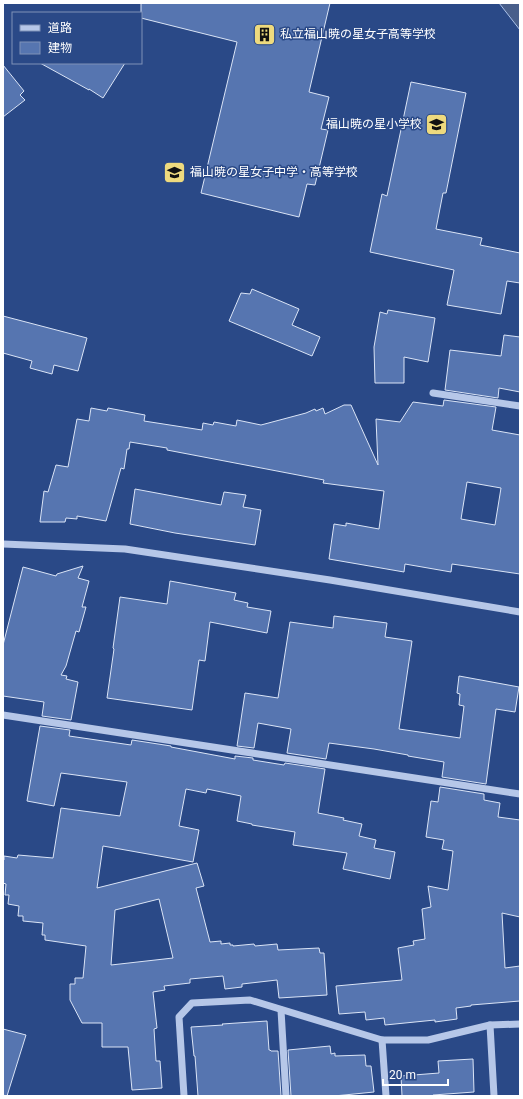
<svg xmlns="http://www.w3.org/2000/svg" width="523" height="1099" viewBox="0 0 523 1099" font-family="Roboto,'Noto Sans JP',sans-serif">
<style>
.water{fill:#495f8b;stroke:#abc1e8}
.building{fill:#5675b0;stroke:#dae4f6;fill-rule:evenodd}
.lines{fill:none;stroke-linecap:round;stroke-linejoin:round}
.minor{stroke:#b6c7e8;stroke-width:7}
.labels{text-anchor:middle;stroke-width:3;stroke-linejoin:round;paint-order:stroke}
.poi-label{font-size:12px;fill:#fff;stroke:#2a4987;text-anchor:start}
</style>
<rect width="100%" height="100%" fill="#2a4987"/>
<!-- water -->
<polygon class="water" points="499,3 520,3 520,30"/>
<!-- building -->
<g class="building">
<polygon points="141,3 330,3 309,92 329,97 321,129 328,130 315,185 307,184 299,217 201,193 237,42 141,18"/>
<polygon points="40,63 125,63 103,98 89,89 89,90"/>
<polygon points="3,65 24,91 20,95 25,100 3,117"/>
<polygon points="411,82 466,93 446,193 443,193 436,229 482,238 480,245 520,253 520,283 507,281 501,314 447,305 454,270 370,252 382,194 387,196"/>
<polygon points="252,289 299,309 292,325 320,337 312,356 229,321 241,293 250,294"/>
<polygon points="388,310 435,318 428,362 404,357 404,383 375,383 374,347 380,312 387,314"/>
<polygon points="3,316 87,338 78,371 54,365 52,374 30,368 32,361 3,353"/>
<polygon points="504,335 520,337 520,392 499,388 498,398 445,390 450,350 501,356"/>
<path d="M 444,400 L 496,407 L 492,430 L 520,435 L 520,574 L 452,564 L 451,572 L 405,564 L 404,572 L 329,559 L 334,524 L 346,526 L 346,523 L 379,529 L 384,491 L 323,483 L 324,480 L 167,450 L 167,448 L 130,442 L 129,449 L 127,449 L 124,469 L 121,468 L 106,521 L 77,516 L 77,519 L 66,518 L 65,522 L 40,522 L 44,491 L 48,492 L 56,465 L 68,467 L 77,419 L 89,421 L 91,408 L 107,411 L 108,408 L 145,415 L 144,421 L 202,430 L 203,423 L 213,425 L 214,422 L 236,426 L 237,420 L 261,425 L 306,413 L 315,409 L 316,411 L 323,408 L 325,414 L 344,405 L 351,405 L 378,465 L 376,419 L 400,422 L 413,402 L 443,406 ZM 467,482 L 501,488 L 495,525 L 461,519 Z"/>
<polygon points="135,489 221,505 224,492 246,495 243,507 261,510 255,545 175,533 130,524"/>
<polygon points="83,566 78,578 89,581 82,607 86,607 79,632 76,631 66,666 61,675 67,676 66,679 78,682 71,720 42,716 44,702 3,696 3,645 23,567 56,576 57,574"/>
<polygon points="170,581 236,593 234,600 248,603 247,607 271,611 267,633 210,622 205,661 199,660 192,710 107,698 114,649 113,648 120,597 167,604"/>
<polygon points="334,616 387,623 385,637 412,641 399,729 460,738 464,706 459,705 460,694 457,693 459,676 519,687 515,712 496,709 486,784 442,777 444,762 408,756 408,755 374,749 329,743 326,759 287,753 291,729 258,723 254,748 237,746 245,693 278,698 290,622 333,628"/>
<path d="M 40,726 L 70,730 L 69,736 L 131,745 L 132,740 L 171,746 L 171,747 L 235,759 L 235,756 L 253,758 L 253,760 L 284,765 L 285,763 L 325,769 L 318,813 L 344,818 L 343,820 L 362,824 L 359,836 L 376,840 L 374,848 L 395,852 L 390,879 L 343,869 L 347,853 L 293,845 L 295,832 L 252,825 L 252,824 L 237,821 L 241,796 L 207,789 L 206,793 L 186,789 L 179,826 L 199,830 L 193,862 L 103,846 L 97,888 L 197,863 L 204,886 L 196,888 L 210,942 L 221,941 L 221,944 L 230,943 L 230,945 L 233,945 L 233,946 L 254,944 L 255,946 L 277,944 L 278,950 L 319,948 L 320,953 L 324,953 L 327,995 L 279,998 L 277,980 L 242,984 L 242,987 L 225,989 L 223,976 L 190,979 L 190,983 L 164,986 L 165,990 L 153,992 L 157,1028 L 154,1029 L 156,1061 L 160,1061 L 162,1088 L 132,1090 L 128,1047 L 102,1047 L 102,1023 L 82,1023 L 70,1000 L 70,984 L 75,984 L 75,978 L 83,978 L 86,946 L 45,940 L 45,935 L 42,935 L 43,923 L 23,921 L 23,916 L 18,916 L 19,906 L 8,904 L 9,895 L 5,895 L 6,884 L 3,883 L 3,860 L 4,860 L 4,856 L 17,858 L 18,855 L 53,858 L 61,808 L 120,816 L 127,782 L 61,773 L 54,806 L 27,801 ZM 159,899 L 173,958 L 111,965 L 115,910 Z"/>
<polygon points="440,787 484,794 484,800 500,803 498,817 520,820 520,917 502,913 505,968 520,966 520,1001 471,1005 471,1006 456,1008 457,1019 435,1022 435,1020 385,1025 384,1018 366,1020 365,1012 339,1014 336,986 402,980 398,948 414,945 413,941 425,939 422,909 431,907 428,886 448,890 453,851 442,849 444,840 426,837 431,801 438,802"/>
<polygon points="267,1021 269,1050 270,1050 271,1051 278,1051 281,1096 198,1096 195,1056 194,1056 191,1027 223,1025 222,1024"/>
<polygon points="3,1029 26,1035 7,1096 3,1095"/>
<polygon points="330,1046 331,1054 335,1053 335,1056 365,1055 366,1066 371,1066 374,1092 334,1096 291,1096 288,1050"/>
<polygon points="473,1059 474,1092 433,1095 433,1096 402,1096 401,1076 439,1073 438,1061"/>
</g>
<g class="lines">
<!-- minor -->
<g class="minor">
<polyline points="433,393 520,406"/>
<polyline points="3,544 125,549 330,580 520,612"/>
<polyline points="3,715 520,794"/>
<polyline points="281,1010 286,1096"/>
<polyline points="490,1025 494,1096"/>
<polyline points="382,1040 386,1096"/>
<polyline points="184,1096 179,1017 192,1003 250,1000 382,1040 428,1040 490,1025 520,1024"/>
</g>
</g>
<!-- icons -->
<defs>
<symbol id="building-square" viewBox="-11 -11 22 22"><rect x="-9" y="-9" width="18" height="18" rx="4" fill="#eeda7e" stroke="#2a4987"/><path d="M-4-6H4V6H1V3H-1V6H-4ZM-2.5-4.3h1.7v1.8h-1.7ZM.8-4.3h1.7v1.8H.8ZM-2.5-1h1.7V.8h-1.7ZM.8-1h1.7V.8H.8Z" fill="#111"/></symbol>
<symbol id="school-square" viewBox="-11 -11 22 22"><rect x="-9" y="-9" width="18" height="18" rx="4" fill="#eeda7e" stroke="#2a4987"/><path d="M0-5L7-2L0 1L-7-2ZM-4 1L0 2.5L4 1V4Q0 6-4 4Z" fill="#111"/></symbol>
</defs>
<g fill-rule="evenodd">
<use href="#building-square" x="252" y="22" width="25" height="25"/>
<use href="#school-square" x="424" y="112" width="25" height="25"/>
<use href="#school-square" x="162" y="160" width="25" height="25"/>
</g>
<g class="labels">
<!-- poi labels -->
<g class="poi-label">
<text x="280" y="38">私立福山暁の星女子高等学校</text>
<text x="422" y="128" text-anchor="end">福山暁の星小学校</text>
<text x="190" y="176">福山暁の星女子中学・高等学校</text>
</g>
</g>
<!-- border -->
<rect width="523" height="1099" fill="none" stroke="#ffffff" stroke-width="8"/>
<!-- legend -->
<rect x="12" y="12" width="130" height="52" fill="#2a4987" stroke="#7f92b7"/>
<rect x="20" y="25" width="20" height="6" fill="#b6c7e8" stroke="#7f92b7"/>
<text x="48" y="32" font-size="12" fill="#ffffff">道路</text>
<rect x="20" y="42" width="20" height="12" fill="#5675b0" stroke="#7f92b7"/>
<text x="48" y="52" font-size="12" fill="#ffffff">建物</text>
<!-- scale -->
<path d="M383 1079v6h65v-6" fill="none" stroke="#ffffff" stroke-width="2"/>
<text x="389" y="1079" font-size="12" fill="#ffffff" stroke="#2a4987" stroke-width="3" paint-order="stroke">20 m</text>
</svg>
